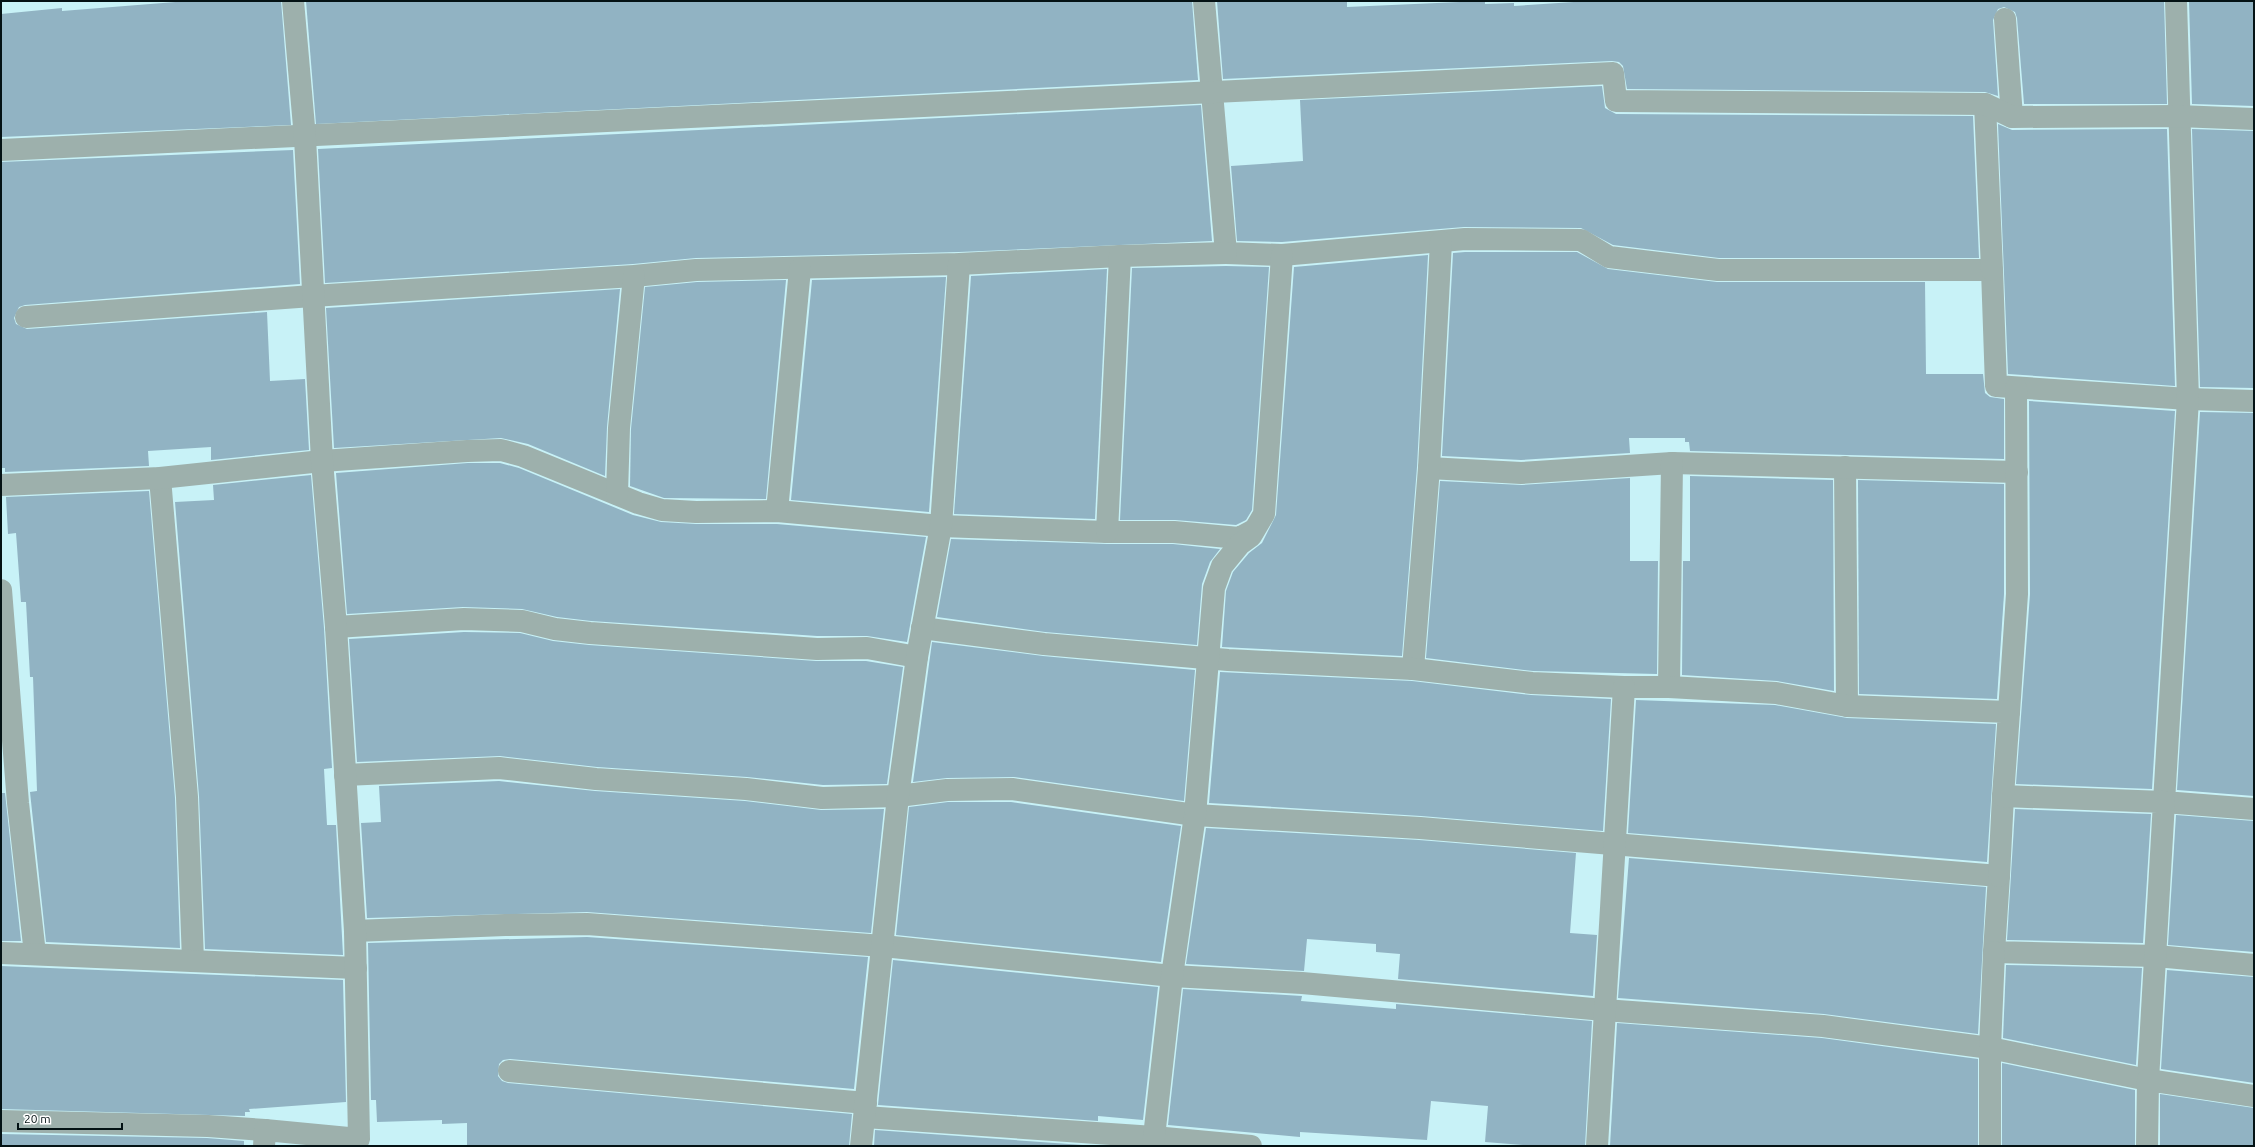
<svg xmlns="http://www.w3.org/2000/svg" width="2255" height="1147" viewBox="0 0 2255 1147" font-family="Ubuntu,sans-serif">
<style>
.building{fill:#91b3c3}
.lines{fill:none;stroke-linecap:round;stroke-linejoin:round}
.minor{stroke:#9db0ac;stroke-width:22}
</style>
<rect width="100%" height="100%" fill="#c8f2f7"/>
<!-- building -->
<g class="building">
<polygon points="188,1 281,1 291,125 1,137 1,14 62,8 62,11"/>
<polygon points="306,1 1192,1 1198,80 316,124"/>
<polygon points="1217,1 1347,1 1347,7 1482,1 1485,1 1485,4 1514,3 1514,6 1589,1 2164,1 2167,104 2024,104 2017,18 2015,12 2004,7 1998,9 1993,20 1998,96 1985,92 1627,89 1623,66 1619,62 1612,61 1223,79"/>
<polygon points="2189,1 2254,1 2254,106 2192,104"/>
<polygon points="1602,86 1605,108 1616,114 1973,116 1979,258 1719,258 1613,245 1581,228 1464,227 1282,242 1237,241 1231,166 1303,161 1300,100"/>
<polygon points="1201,105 1212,241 959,252 696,258 633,264 325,283 318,149"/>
<polygon points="1998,124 2012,130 2167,129 2175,386 2008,374"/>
<polygon points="2192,129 2254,131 2254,388 2200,387"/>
<polygon points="293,150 300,284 25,305 19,307 14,318 16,324 27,329 267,312 270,381 305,379 309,450 211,460 211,447 148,451 149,466 5,472 5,468 1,468 1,162"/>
<polygon points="1465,252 1577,252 1608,269 1717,282 1925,282 1926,374 1983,374 1985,393 1990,397 2004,399 2004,459 1690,451 1689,442 1685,442 1685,438 1629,438 1630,453 1521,460 1442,456 1453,253"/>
<polygon points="1428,255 1417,467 1402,656 1222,647 1226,591 1233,572 1249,553 1262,543 1276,515 1294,267"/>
<polygon points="1226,266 1269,267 1252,510 1246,520 1236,525 1175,520 1120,520 1132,268"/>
<polygon points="1107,269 1095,519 954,514 971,276"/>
<polygon points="946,277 929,512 791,500 812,280"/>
<polygon points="786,280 766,499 664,498 630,486 631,429 645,287 697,282"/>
<polygon points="620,289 607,427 605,476 528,444 501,438 334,448 326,308"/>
<polygon points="2029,401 2175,411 2152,789 2016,784 2030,594"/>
<polygon points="2200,412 2254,413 2254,796 2177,790"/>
<polygon points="468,463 500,463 519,468 633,515 661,522 696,524 777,524 926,537 907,642 867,636 817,636 591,621 557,617 522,609 463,607 347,614 336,473"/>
<polygon points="311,475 324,628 332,768 324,769 327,825 336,825 343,955 205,949 199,796 175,502 214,500 213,485"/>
<polygon points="1690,476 1833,480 1834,691 1777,681 1682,675 1683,561 1690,561"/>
<polygon points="1630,478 1630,561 1658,561 1657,674 1533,671 1426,658 1440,481 1522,485"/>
<polygon points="1858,480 2004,484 2004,594 1997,699 1859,694"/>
<polygon points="149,491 175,798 180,948 46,942 30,792 37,791 33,677 30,677 26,602 21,602 16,533 8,534 6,497"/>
<polygon points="951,539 1107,544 1173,544 1220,549 1210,562 1202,584 1197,645 1045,632 937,617"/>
<polygon points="464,632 520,633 553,641 589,645 816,661 866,661 903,667 887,784 823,785 747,777 597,767 500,756 357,762 349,639"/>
<polygon points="932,642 1043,656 1195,670 1184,801 1014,777 947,778 913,782"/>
<polygon points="1220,672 1412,681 1531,695 1611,699 1603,831 1421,816 1209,803"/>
<polygon points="1636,700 1775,705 1847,718 1996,724 1987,862 1628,833"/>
<polygon points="499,781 595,791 745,801 821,810 884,809 871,933 587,912 367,918 361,823 381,822 379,786"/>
<polygon points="1,793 5,793 21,941 1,941"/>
<polygon points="948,802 1011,802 1181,826 1161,962 896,935 909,807"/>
<polygon points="2015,809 2151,814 2143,943 2007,940"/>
<polygon points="2176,815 2254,821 2254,952 2168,945"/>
<polygon points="1206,828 1419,840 1576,853 1570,933 1597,935 1593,996 1398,979 1400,954 1376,952 1376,944 1307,939 1304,971 1186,964"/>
<polygon points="1629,858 1986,887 1978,1034 1824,1014 1618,998"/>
<polygon points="587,937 868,957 854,1089 510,1059 503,1060 499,1064 498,1076 502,1081 508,1083 852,1114 849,1146 467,1146 467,1123 442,1124 442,1120 377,1122 376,1100 371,1100 368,943"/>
<polygon points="893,960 1158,987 1143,1120 1098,1116 1098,1121 878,1105"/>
<polygon points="2006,965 2142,968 2136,1065 2003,1038"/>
<polygon points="1,966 343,980 346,1102 249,1109 250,1112 245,1112 245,1116 1,1109"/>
<polygon points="2167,970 2254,977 2254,1083 2161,1069"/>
<polygon points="1183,989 1302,996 1301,1001 1396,1009 1396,1004 1592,1021 1585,1146 1534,1146 1485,1142 1488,1106 1431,1101 1427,1140 1300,1132 1300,1137 1168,1125"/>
<polygon points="1617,1023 1822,1038 1978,1059 1978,1146 1610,1146"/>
<polygon points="2002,1063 2135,1090 2135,1146 2002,1146"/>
<polygon points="2160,1094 2254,1108 2254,1146 2160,1146"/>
<polygon points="875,1130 1097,1146 874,1146"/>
<polygon points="1,1134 207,1138 244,1141 244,1146 1,1146"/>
</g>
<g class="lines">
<!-- minor -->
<g class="minor">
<polyline points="1204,1 1226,253 1282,255 1465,239 1581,240 1609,257 1718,270 1992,270 1996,386 2188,399 2254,401"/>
<polyline points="2176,1 2188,399 2164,802 2254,809"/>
<polyline points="2005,19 2012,117"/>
<polyline points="1985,104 1992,270"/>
<path d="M 1,150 C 538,128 1075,97 1613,73 L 1616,101 L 1985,104 L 2012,117 L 2178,116 L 2254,119"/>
<polyline points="26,317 312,296 634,276 696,270 959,264 1120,256"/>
<polyline points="1845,467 1847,706"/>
<polyline points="1429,468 1521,473 1672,463 2017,472"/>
<polyline points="160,478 187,797 193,961"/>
<polyline points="1,485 160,478 322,461 467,451 501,450 523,456 638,503 662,510 696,512 777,511 941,526 1107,532 1174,532 1239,538 1254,530"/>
<polyline points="617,494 619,428 634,276"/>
<polyline points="777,511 800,269"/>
<polyline points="1107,532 1120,256 1226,253"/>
<polyline points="1,590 18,803 35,954"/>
<polyline points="336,627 464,619 522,621 555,629 590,633 817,649 867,648 917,657"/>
<polyline points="1413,669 1429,468 1441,242"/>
<polyline points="1669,687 1672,463"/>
<polyline points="2009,712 2017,594 2016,388"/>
<polyline points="345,775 499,768 596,779 746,789 822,798 898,796 947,790 1012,789 1195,815 1420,828 1999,876 1994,952 2156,956 2254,965"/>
<polyline points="1999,876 2003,796"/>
<polyline points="355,931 505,925 587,924 883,946 1172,976 1302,983 1604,1010 1823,1026 1990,1048 2148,1080 2164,802 2003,796 2009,712 1847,706 1776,693 1669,687 1624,687 1532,683 1413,669 1228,660 1044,644 922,628"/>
<polyline points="1,953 356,968"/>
<polyline points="509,1071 866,1103"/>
<polyline points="865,1117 1154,1137 1251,1146"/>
<polyline points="1,1121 208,1126 265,1130"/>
<polyline points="264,1146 265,1130 359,1139 355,931 336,627 322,461 305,138 293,1"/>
<polyline points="861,1146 898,796 917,657 941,526 959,264"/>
<polyline points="1153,1146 1172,976 1195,815 1214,588 1222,566 1240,544 1251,536 1264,514 1282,255"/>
<polyline points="1597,1146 1624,687"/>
<polyline points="1990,1146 1990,1048 1994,952"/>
<polyline points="2147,1146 2148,1080 2254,1096"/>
</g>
</g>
<!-- border -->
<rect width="2255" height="1147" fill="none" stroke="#041214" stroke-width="4"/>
<!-- scale -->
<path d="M18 1123v6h104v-6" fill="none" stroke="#041214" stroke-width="2"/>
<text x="24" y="1123" font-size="12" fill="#041214" stroke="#ffffff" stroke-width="3" paint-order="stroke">20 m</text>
</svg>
